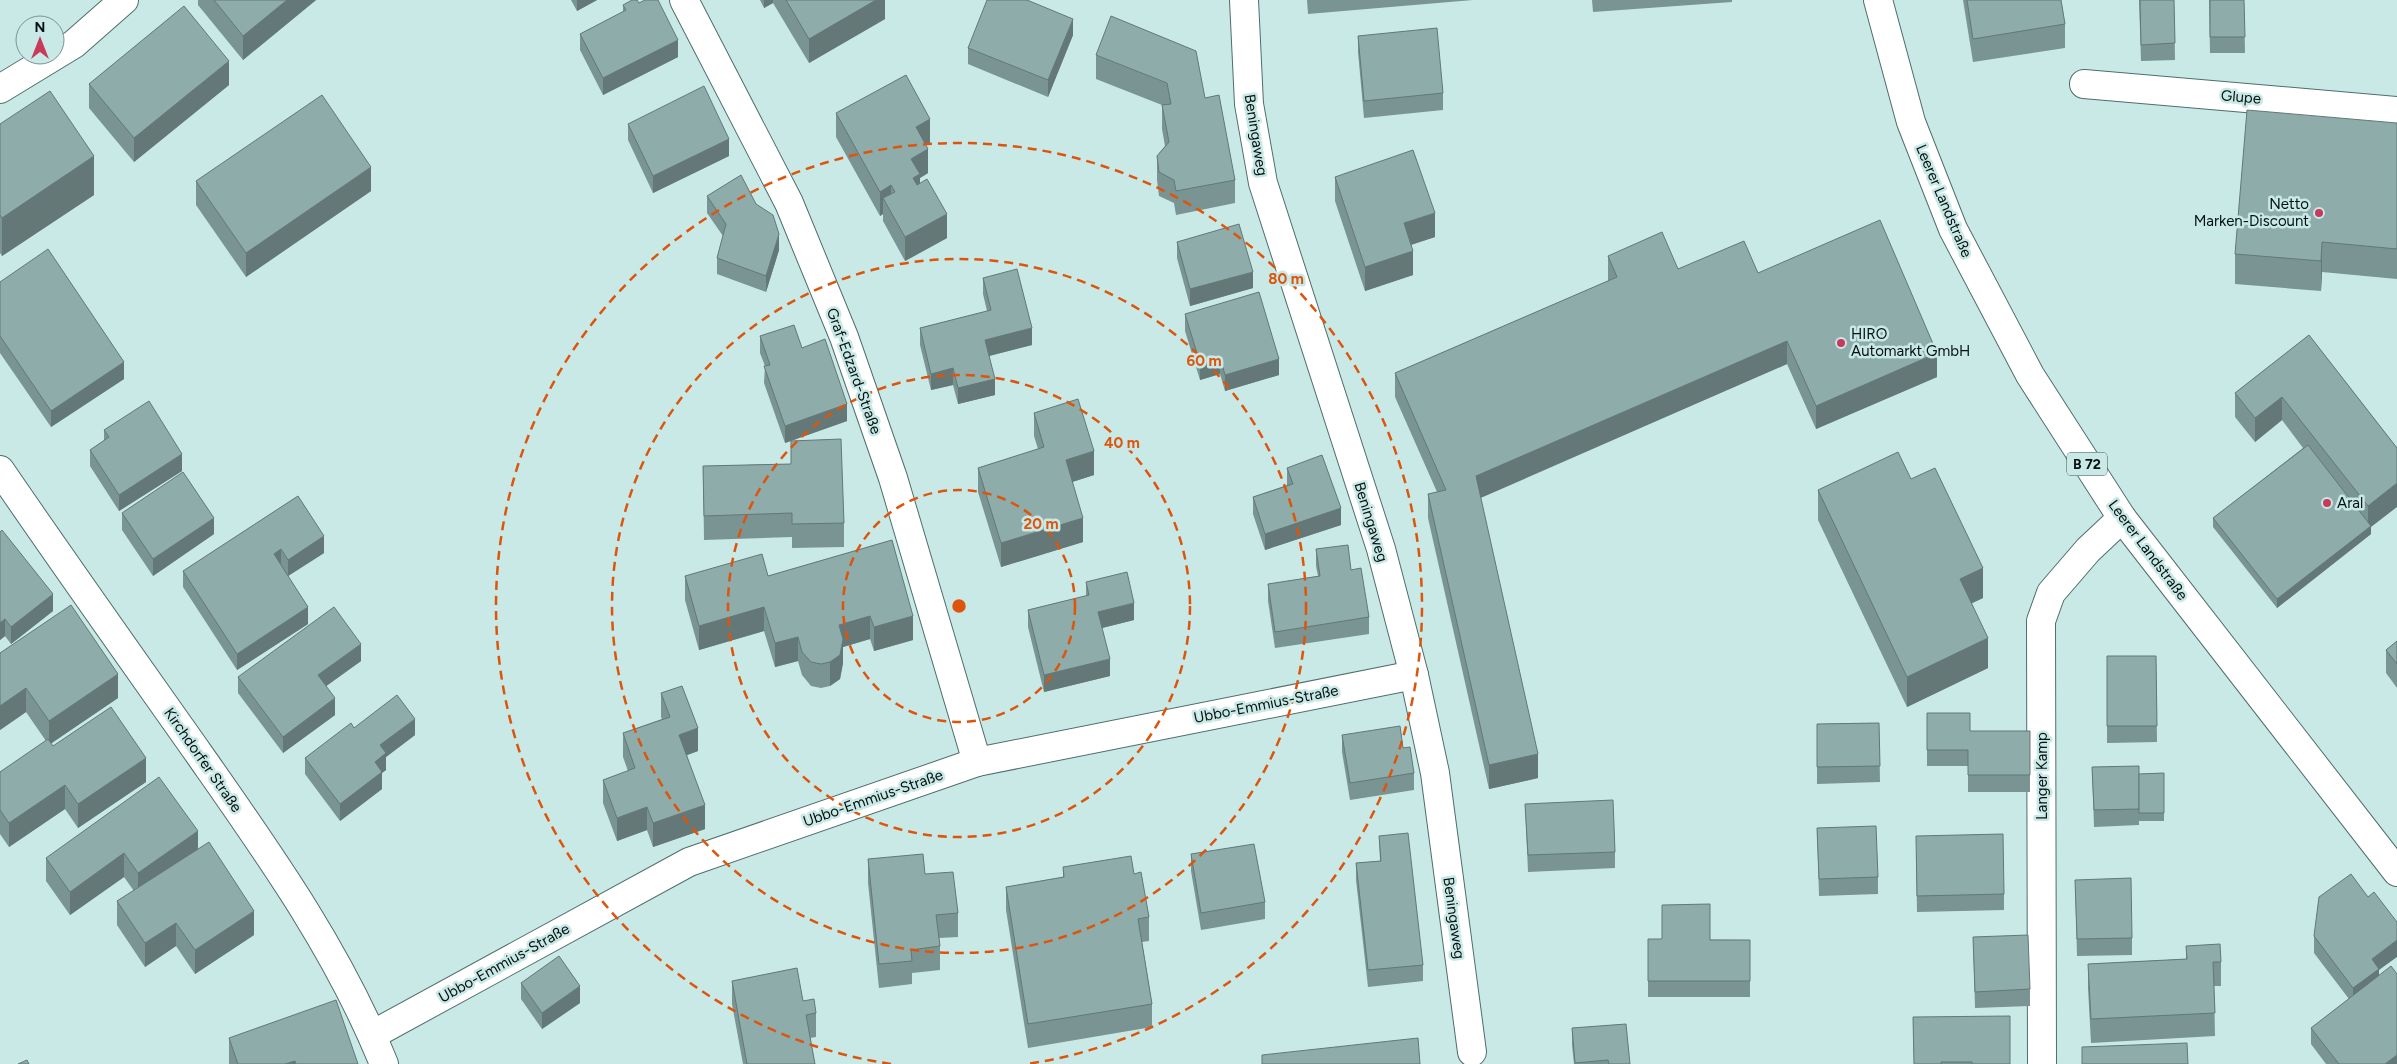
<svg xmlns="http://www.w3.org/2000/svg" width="2397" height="1064" viewBox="0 0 2397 1064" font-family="Figtree,sans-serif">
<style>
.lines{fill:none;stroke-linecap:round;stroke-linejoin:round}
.street-casing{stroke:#4f6d6b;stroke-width:30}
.secondary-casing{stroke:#4f6d6b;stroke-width:30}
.primary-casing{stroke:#4f6d6b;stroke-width:30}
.street{stroke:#fff;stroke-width:28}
.secondary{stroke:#fff;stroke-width:28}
.primary{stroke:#fff;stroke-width:28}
.wall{fill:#799492}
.shaded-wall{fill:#637877}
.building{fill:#8dacaa;stroke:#637877}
.ring{fill:none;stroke:#dd550c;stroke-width:2.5;stroke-dasharray:9 6}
.poi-dot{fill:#c8395a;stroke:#c9e9e7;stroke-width:2}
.labels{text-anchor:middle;stroke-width:5;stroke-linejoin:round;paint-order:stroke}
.shield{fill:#c9e9e7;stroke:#405250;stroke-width:1}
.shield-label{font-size:14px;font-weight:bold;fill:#061110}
.street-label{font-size:15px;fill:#061110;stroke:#c9e9e7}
.poi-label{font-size:15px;fill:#061110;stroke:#c9e9e7;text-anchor:start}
.centre{fill:#dd550c;stroke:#c9e9e7;stroke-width:2.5}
.ring-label{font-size:15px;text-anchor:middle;font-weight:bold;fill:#dd550c;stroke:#c9e9e7;stroke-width:5;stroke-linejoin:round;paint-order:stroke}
</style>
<rect width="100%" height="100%" fill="#c9e9e7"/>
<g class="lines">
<defs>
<g id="street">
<polyline points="684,0 789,203 844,337 893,478 977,762"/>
<polyline points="1244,0 1249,104 1263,183 1381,549 1414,675 1435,773 1472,1052"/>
<polyline points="2084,84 2397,111"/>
<polyline points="0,89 74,44 124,0"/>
<polyline points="372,1035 689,862 977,762 1414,675"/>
<polyline points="2042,1064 2041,621 2051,593 2088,550 2122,518"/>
</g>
<path id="secondary" d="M 0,470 C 65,565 132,659 199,754 C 269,854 338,950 384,1064"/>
<polyline id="primary" points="1878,0 1911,122 1953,229 2030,375 2122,518 2397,872"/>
</defs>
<!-- street casing -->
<use href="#street" class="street-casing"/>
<!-- secondary casing -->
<use href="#secondary" class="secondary-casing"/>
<!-- primary casing -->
<use href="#primary" class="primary-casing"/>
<!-- street -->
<use href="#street" class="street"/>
<!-- secondary -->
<use href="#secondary" class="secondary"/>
<!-- primary -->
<use href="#primary" class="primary"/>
</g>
<!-- wall -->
<g class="wall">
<polygon points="198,0 316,0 243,60 198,5"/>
<polygon points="571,0 597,0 577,11"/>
<polygon points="760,0 885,0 885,19 809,63 773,3 764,8"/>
<polygon points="1307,0 1473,0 1308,14"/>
<polygon points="1592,0 1732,0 1732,2 1593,12"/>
<polygon points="1963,0 2061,0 2065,24 2065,48 1973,62"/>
<polygon points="2139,0 2174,0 2175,60 2141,61"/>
<polygon points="2209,0 2244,0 2245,53 2210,53"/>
<polygon points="639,3 678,57 603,95 580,50 580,34 623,12 623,5"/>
<polygon points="1073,35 1048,97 968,64 968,48"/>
<polygon points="1358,36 1443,93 1443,110 1364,118 1358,52"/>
<polygon points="1096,55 1205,98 1235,180 1235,203 1176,215 1174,203 1159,196 1157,180 1157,156 1165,146 1162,129 1162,105 1096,79"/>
<polygon points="89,84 229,85 134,162 89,108"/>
<polygon points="836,113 930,143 926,145 928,173 920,178 920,183 947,238 905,261 883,221 883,214 880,216 836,137"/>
<polygon points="2397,123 2397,279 2322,272 2321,291 2235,284 2235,254"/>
<polygon points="0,124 94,195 2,256 0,253"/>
<polygon points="628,124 729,156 653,193 628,140"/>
<polygon points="1335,177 1435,237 1411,245 1413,275 1365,291 1335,201"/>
<polygon points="196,181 371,191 246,277 196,205"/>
<polygon points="707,196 779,250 766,292 717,274 717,258 723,236 707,213"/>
<polygon points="1177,242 1253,288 1190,306 1177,258"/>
<polygon points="1608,256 1678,269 1758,273 1937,377 1816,429 1787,364 1480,497 1538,778 1489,789 1428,518 1428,494 1437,492 1395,397 1395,373 1608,281"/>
<polygon points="983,278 1032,345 989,356 995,395 958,404 953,385 931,390 920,345 920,328 987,311 983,294"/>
<polygon points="0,282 124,379 51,427 0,353"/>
<polygon points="1185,314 1279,375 1225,391 1220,374 1200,380 1185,331"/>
<polygon points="2309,335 2397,448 2371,527 2371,534 2277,608 2213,527 2213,518 2303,448 2282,420 2255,442 2235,417 2235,393"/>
<polygon points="760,336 802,348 847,421 785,443 764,383 765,366 760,353"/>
<polygon points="1034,413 1094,475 1072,482 1083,542 1001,567 978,492 978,468 1038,449 1034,436"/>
<polygon points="104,430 182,471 119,511 90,466 90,450 104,441"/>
<polygon points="791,441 844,523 844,547 792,548 792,537 704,540 703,466 791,464"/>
<polygon points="1287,468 1341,525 1265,550 1253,514 1253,497 1287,485"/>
<polygon points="1911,479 1983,598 1971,603 1988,668 1907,707 1818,520 1818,490"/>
<polygon points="298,496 324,553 288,576 308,624 237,670 183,587 183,571"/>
<polygon points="122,513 214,534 153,576 122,530"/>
<polygon points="0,532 53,611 11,644 5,636 0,640"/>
<polygon points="892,540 913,640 874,651 870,639 843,647 843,663 840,679 830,686 821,688 811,686 802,675 798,661 775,667 764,631 699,650 685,600 685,576 768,576"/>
<polygon points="1316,549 1351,570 1369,617 1369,634 1275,648 1268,601 1268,584 1318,576 1316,566"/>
<polygon points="1086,582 1134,620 1102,628 1110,676 1044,692 1028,627 1028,610 1086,596"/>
<polygon points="2397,641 2397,688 2386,673 2386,650"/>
<polygon points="0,653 118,698 51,743 53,746 146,782 78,828 65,809 9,847 0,834 0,772 46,741 26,712 0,730"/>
<polygon points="2107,656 2156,656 2157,742 2107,743"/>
<polygon points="361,661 326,686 335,715 283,753 238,693 238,677"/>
<polygon points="661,693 698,751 687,755 705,829 653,847 647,830 617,841 603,803 603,780 628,771 623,757 623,733 662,719 661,717"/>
<polygon points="1927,713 1970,731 2030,731 2030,792 1968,792 1968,766 1927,766"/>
<polygon points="1879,723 1880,782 1817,784 1817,724"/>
<polygon points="354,728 415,735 386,757 386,770 382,773 382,789 340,821 305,774 305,758"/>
<polygon points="1342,735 1414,773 1414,790 1350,800 1342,752"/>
<polygon points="2092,767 2139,774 2164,773 2164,821 2139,821 2139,825 2094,827"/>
<polygon points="1525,804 1615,852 1615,868 1528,872"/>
<polygon points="1817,828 1878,877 1878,894 1819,896"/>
<polygon points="1379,836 1423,965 1423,981 1368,987 1356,880 1356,863 1380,861"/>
<polygon points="198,849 254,935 195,974 176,946 145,967 117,925 117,901 134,891 124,877 70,915 46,881 46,858"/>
<polygon points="1916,853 2004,894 2004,910 1917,912"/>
<polygon points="1191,854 1265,902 1265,919 1201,930 1191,871"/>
<polygon points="868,859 925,874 958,913 958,937 939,938 940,946 940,970 912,973 912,984 879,988 868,883"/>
<polygon points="1063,867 1134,874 1149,917 1149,941 1142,942 1152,1004 1152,1027 1028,1048 1006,910 1006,887 1063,877"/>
<polygon points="2075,880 2132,938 2132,955 2077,956"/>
<polygon points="2314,936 2379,970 2379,976 2397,1064 2326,1064 2311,1044 2311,1028 2349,999 2314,953"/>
<polygon points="1973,937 2030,989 2030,1006 1975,1008"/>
<polygon points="1648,939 1750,940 1750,997 1648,997"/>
<polygon points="2186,946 2221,962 2221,986 2214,986 2215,1036 2091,1043 2088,988 2088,964 2186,959"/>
<polygon points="732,981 803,1001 816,1013 816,1037 810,1038 815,1064 743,1064 732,1004"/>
<polygon points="521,983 580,1003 542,1029 521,999"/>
<polygon points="1913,1017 2010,1064 1914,1064"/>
<polygon points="1572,1028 1630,1064 1574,1064 1572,1045"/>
<polygon points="229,1038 358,1064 229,1064"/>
</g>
<!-- shaded-wall -->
<g class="shaded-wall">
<polygon points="287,0 316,0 243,60 243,36"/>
<polygon points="577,0 597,0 577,11"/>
<polygon points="764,0 773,0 773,3 764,8"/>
<polygon points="876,0 885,0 885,19 809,63 809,39"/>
<polygon points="1073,19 1073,35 1048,97 1048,80"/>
<polygon points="678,40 678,57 603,95 603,78"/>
<polygon points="229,61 229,85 134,162 134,138"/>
<polygon points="930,119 930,143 916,151 916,127"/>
<polygon points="729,139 729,156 653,193 653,176"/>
<polygon points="928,149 928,173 920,178 920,198 913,202 911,159"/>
<polygon points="94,156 94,195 2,256 2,218"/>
<polygon points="371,167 371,191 246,277 246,253"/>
<polygon points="891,185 891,209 883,198 883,214 880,216 880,192"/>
<polygon points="1435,213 1435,237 1404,247 1404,223"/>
<polygon points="947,214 947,238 905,261 905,237"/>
<polygon points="779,234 779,250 766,292 766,276"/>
<polygon points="2322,242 2322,272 2321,291 2321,261"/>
<polygon points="1413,251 1413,275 1365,291 1365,267"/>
<polygon points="1253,272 1253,288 1190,306 1190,289"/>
<polygon points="1032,328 1032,345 985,357 985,340"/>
<polygon points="1787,341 1787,364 1476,500 1476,476"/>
<polygon points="1937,353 1937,377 1816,429 1816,406"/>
<polygon points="1220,357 1220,374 1200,380 1200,363"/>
<polygon points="1279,359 1279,375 1225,391 1225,375"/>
<polygon points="124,362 124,379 51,427 51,411"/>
<polygon points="953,368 953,385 931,390 931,374"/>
<polygon points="995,379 995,395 958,404 958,388"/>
<polygon points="2282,397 2282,420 2255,442 2255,418"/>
<polygon points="847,404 847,421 785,443 785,426"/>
<polygon points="1094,451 1094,475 1066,484 1066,460"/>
<polygon points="182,454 182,471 119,511 119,495"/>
<polygon points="2397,483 2397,507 2371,527 2371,534 2277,608 2277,599 2368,528 2368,506"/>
<polygon points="1341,508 1341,525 1265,550 1265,534"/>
<polygon points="214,518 214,534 153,576 153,559"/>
<polygon points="1083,518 1083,542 1001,567 1001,543"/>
<polygon points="324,536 324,553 288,576 288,560"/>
<polygon points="281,549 281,566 274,554"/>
<polygon points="1983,568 1983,598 1960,609 1960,579"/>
<polygon points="53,594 53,611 11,644 11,627"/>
<polygon points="1134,603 1134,620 1098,629 1098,612"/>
<polygon points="308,607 308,624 237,670 237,654"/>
<polygon points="764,607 764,631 699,650 699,626"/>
<polygon points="870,616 870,639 843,647 843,663 840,679 830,686 830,662 839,625"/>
<polygon points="913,616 913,640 874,651 874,627"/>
<polygon points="5,619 5,636 0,640 0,623"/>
<polygon points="798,637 798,661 775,667 775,643"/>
<polygon points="1988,638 1988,668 1907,707 1907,677"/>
<polygon points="361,644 361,661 318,692 318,675"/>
<polygon points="1110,659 1110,676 1044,692 1044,675"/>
<polygon points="118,674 118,698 49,745 49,721"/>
<polygon points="26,688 26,712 0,730 0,706"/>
<polygon points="335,698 335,715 283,753 283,737"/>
<polygon points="415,719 415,735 386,757 386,770 382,773 382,789 340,821 340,804 380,745"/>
<polygon points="698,728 698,751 679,758 679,735"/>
<polygon points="1538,754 1538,778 1489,789 1489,765"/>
<polygon points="146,758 146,782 78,828 78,804"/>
<polygon points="65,785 65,809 9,847 9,823"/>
<polygon points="705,805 705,829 653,847 653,823"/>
<polygon points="647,807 647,830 617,841 617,818"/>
<polygon points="198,831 198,855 138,897 138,873"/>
<polygon points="124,853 124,877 70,915 70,892"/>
<polygon points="254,911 254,935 195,974 195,950"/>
<polygon points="176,923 176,946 145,967 145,943"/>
<polygon points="2397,940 2397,957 2379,970 2379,986 2353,1005 2353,988 2372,959"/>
<polygon points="580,986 580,1003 542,1029 542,1013"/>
<polygon points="2397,1055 2397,1064 2385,1064"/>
<polygon points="295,1061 295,1064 285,1064"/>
</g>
<!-- building -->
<g class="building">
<polygon points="214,0 287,0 243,36"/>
<polygon points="632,0 637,0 639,3 645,0 658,0 678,40 603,78 580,34 626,10 623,5"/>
<polygon points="786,0 876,0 809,39"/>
<polygon points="987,0 1027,0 1073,19 1048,80 968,48"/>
<polygon points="1967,0 2061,0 2065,24 1973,39"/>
<polygon points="2140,0 2174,0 2175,43 2141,45"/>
<polygon points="2210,0 2244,0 2245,37 2210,37"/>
<polygon points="184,6 229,61 134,138 89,84"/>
<polygon points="1111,16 1196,51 1205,98 1219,95 1235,180 1176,191 1174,180 1159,172 1157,156 1169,142 1162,105 1171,104 1167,83 1096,55"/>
<polygon points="1437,28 1443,93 1364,101 1358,36"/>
<polygon points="906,75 930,119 916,127 928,149 911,159 920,174 913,178 917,185 927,179 947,214 905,237 883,198 895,192 891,185 880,192 836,113"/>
<polygon points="704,86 729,139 653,176 628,124"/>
<polygon points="50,91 94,156 2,218 0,215 0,124"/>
<polygon points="322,95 371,167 246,253 196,181"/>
<polygon points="2247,110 2397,123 2397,249 2322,242 2321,261 2235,254"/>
<polygon points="1413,150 1435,213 1404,223 1413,251 1365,267 1335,177"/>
<polygon points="741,175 756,204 773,215 779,234 766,276 717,258 726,224 707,196"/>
<polygon points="1880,220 1937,353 1816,406 1787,341 1476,476 1538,754 1489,765 1428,494 1446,490 1395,373 1617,277 1608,256 1662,232 1678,269 1744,241 1758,273"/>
<polygon points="1239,224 1253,272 1190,289 1177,242"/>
<polygon points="48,249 124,362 51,411 0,336 0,282"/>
<polygon points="1017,269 1032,328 985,340 995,379 958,388 953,368 931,374 920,328 991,310 983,278"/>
<polygon points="1259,292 1279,359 1225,375 1220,357 1200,363 1185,314"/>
<polygon points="794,325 802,348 825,339 847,404 785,426 764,366 770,365 760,336"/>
<polygon points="2309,335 2397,448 2397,483 2368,506 2282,397 2255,418 2235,393"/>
<polygon points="1078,399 1094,451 1066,460 1083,518 1001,543 978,468 1044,447 1034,413"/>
<polygon points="149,401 182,454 119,495 90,450 109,437 104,430"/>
<polygon points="841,439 844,523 792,524 792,513 704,516 703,466 791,464 791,441"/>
<polygon points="2308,445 2371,526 2277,599 2213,518"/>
<polygon points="1898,452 1911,479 1935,468 1983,568 1960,579 1988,638 1907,677 1818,490"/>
<polygon points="1322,455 1341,508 1265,534 1253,497 1293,484 1287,468"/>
<polygon points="183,472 214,518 153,559 122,513"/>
<polygon points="298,496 324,536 288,560 281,549 274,554 308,607 237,654 183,571"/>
<polygon points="2,530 53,594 11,627 5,619 0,623 0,532"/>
<polygon points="892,540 913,616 874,627 870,616 839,625 843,639 840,655 830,662 821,664 811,662 802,652 798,637 775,643 764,607 699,626 685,576 762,554 768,576"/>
<polygon points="1348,545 1351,570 1361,568 1369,617 1275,632 1268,584 1320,576 1316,549"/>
<polygon points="1127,572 1134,603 1098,612 1110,659 1044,675 1028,610 1089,595 1086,582"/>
<polygon points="71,605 118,674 49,721 26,688 0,706 0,653"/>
<polygon points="334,607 361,644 318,675 335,698 283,737 238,677"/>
<polygon points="2397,641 2397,664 2386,650"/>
<polygon points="2107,656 2156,656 2157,726 2107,726"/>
<polygon points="682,686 698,728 679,735 705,805 653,823 647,807 617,818 603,780 635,768 623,733 670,717 661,693"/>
<polygon points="397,695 415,719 380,745 386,753 375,762 382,772 340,804 305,758 351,723 354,728"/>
<polygon points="111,707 146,758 78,804 65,785 9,823 0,810 0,772 48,739 53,746"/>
<polygon points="1927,713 1970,713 1970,731 2030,731 2030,775 1968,775 1968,750 1927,750"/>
<polygon points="1879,723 1880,766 1817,767 1817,724"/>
<polygon points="1400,726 1403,748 1410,747 1414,773 1350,783 1342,735"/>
<polygon points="2139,766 2139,809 2094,810 2092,767"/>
<polygon points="2164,773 2164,813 2139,813 2139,774"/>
<polygon points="159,777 198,831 138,873 124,853 70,892 46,858"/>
<polygon points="1613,800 1615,852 1528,855 1525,804"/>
<polygon points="1876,826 1878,877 1819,879 1817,828"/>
<polygon points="1408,833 1423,965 1368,970 1356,863 1381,861 1379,836"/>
<polygon points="2003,834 2004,894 1917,896 1916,836"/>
<polygon points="209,842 254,911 195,950 176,923 145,943 117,901"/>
<polygon points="1254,844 1265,902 1201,913 1191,854"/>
<polygon points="923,854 925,874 953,872 958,913 936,915 940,946 911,950 912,961 879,964 868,859"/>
<polygon points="1131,856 1134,874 1141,872 1149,917 1138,919 1152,1004 1028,1024 1006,887 1064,877 1063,867"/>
<polygon points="2351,874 2368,897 2374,892 2397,922 2397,940 2372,959 2379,969 2353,988 2314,936 2319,897"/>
<polygon points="2131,878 2132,938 2077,939 2075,880"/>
<polygon points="1710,904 1710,940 1750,940 1750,981 1648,981 1648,939 1662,939 1662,905"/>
<polygon points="2028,935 2030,989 1975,992 1973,937"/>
<polygon points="2220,944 2221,962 2213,962 2215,1013 2091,1019 2088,964 2187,959 2186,946"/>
<polygon points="559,956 580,986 542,1013 521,983"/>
<polygon points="2391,966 2397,974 2397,1055 2385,1064 2339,1064 2311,1028"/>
<polygon points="797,968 803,1001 814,999 816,1013 806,1015 815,1064 747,1064 732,981"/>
<polygon points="336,1000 358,1064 296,1064 295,1061 285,1064 238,1064 229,1038"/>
<polygon points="2010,1016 2010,1064 1972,1064 1972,1062 1941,1062 1941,1064 1914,1064 1913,1017"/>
<polygon points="1626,1024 1630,1064 1609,1064 1608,1060 1575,1063 1572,1028"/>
<polygon points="1418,1038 1420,1064 1262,1064 1262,1055"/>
<polygon points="2187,1043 2188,1064 2082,1064 2082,1047"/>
<polygon points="27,1060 29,1064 18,1064"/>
</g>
<!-- distance rings -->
<g class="ring">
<circle cx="959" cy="606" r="116"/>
<circle cx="959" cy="606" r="231"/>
<circle cx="959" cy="606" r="347"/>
<path d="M891 1064A463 463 0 1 1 1027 1064"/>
</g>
<!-- markers -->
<g class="poi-dot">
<circle cx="2319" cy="213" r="5"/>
<circle cx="1841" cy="343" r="5"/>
<circle cx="2327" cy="503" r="5"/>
</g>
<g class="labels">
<!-- shield labels -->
<rect class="shield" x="2067" y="452.5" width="40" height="23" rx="4"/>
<g class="shield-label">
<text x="2087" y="469">B 72</text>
</g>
<!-- street labels -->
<g class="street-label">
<text transform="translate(2241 97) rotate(5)" y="5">Glupe</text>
<text transform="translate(1256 135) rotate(81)" y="5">Beningaweg</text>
<text transform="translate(1944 201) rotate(67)" y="5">Leerer Landstraße</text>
<text transform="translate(854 371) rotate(70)" y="5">Graf-Edzard-Straße</text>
<text transform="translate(1371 522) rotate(73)" y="5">Beningaweg</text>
<text transform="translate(2148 550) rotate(53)" y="5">Leerer Landstraße</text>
<text transform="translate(1266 704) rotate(-11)" y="5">Ubbo-Emmius-Straße</text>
<text transform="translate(203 760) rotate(55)" y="5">Kirchdorfer Straße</text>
<text transform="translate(2042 776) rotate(-90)" y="5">Langer Kamp</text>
<text transform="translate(873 798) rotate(-19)" y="5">Ubbo-Emmius-Straße</text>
<text transform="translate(1454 918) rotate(82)" y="5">Beningaweg</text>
<text transform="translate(504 963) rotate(-29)" y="5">Ubbo-Emmius-Straße</text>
</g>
<!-- poi labels -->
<g class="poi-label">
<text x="2309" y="209" text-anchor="end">Netto<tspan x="2309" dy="17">Marken-Discount</tspan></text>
<text x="1851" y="339">HIRO<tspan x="1851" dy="17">Automarkt GmbH</tspan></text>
<text x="2337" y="508">Aral</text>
</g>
</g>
<circle cx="959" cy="606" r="8" class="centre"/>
<g class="ring-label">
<text x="1286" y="284">80 m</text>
<text x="1204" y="366">60 m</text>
<text x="1122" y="448">40 m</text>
<text x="1041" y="529">20 m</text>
</g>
<!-- north arrow -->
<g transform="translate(40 40)"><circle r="24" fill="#c9e9e7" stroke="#7b9391"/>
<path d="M0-4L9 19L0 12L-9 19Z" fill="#c8395a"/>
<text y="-8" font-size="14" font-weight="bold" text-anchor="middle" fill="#061110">N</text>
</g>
</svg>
